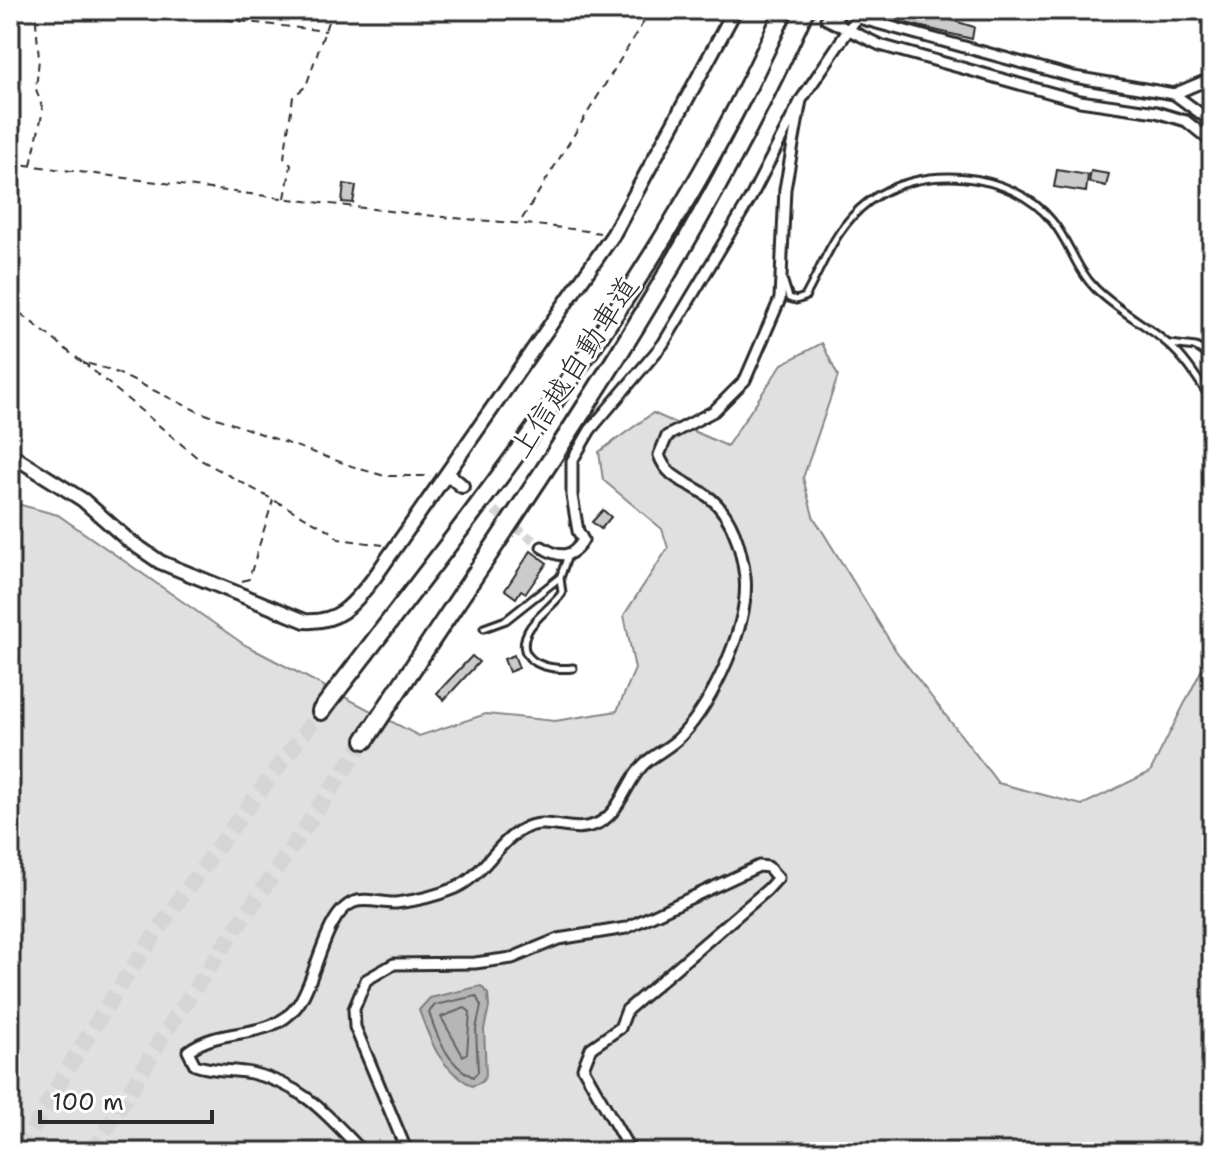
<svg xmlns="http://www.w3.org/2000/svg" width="1222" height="1162" viewBox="0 0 1222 1162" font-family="'Shantell Sans','Klee One',sans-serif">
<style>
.green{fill:#e0e0e0;stroke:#868686;stroke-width:2}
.water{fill:#b6b6b6;stroke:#7e7e7e;stroke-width:2}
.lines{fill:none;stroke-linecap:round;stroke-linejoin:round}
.shore{stroke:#636363;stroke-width:2}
.building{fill:#cbcbcb;stroke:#2b2b2b;stroke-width:2}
.minor-tunnel{stroke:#d5d5d5;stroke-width:9;stroke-dasharray:9 4.5;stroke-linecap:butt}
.motorway-tunnel{stroke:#d5d5d5;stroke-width:16;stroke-dasharray:16 8;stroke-linecap:butt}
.service-casing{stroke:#2b2b2b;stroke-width:11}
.minor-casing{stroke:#2b2b2b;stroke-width:15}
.tertiary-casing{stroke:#2b2b2b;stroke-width:18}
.motorway-casing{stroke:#2b2b2b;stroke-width:22}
.path{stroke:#2b2b2b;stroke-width:2;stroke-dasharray:8 6;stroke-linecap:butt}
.service{stroke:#fff;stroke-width:5}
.minor{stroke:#fff;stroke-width:9}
.tertiary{stroke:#fff;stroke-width:12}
.motorway{stroke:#fff;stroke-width:16}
.labels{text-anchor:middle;stroke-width:6;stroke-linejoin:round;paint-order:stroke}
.street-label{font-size:30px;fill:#2b2b2b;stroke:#fff}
</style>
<rect width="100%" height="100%" fill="#fff"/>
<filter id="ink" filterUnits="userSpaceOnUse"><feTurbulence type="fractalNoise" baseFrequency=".0125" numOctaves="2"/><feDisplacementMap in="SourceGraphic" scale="16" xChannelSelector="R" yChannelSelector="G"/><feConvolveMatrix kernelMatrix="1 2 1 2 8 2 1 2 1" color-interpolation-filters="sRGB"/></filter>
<g filter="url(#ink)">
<!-- green -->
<polygon class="green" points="822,343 838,376 803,478 813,516 896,651 998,783 1082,805 1150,772 1202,669 1212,667 1212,1152 10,1152 10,502 58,515 245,645 419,736 486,714 555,721 617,711 635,669 624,615 668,548 662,529 603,480 599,452 653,413 727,446 782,364"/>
<!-- water -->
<path class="water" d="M 481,986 L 488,994 L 489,1007 L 484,1029 L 486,1075 L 482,1082 L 472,1086 C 439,1067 432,1045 419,1010 L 430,998 Z"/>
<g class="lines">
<!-- shore -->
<g class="shore">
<path d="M 476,996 L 481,1006 L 476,1029 L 478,1072 L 473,1077 C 448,1065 437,1038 429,1012 L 435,1005 Z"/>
<polygon points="465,1008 470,1012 467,1053 463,1056 441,1017"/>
</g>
</g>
<!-- building -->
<g class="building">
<polygon points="892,10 929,13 974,27 972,39 889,19"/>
<polygon points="1057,170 1088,175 1086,192 1054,187"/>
<polygon points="1091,171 1109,174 1106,186 1089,182"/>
<polygon points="344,184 356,186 353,203 342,202"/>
<polygon points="603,510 611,517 601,529 592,522"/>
<polygon points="531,551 547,563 526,593 521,590 516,598 505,590"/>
<polygon points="514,655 519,668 509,672 504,659"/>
<polygon points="472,656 479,662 444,700 437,693"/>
</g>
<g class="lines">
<!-- minor-tunnel -->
<g class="minor-tunnel">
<polyline points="809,10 826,19"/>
<polyline points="462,486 542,547"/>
</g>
<!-- motorway-tunnel -->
<g class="motorway-tunnel">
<path d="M 21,1152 C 105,993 212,853 321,711"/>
<polyline points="93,1152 166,1031 365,740"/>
</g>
<defs>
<g id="service">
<path d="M 784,282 L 789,298 L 796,300 L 805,297 C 824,263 835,227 868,202 C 919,163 1011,170 1052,221 C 1069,241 1076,269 1095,288 C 1117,310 1144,323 1167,343 C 1186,359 1199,381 1212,401"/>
<polyline points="1170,344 1196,347 1212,357"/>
<path d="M 568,555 L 560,578 L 562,593 C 553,606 535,617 528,631 C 512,663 551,671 573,668"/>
<polyline points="484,628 506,620 559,578"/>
</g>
<g id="minor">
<polyline points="855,17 1074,77 1174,94 1212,122"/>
<polyline points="826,19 880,45 1080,101 1156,112 1186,121 1212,142"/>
<polyline points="835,23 841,10"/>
<polyline points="1174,94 1212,78"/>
<path d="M 542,547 C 559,558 572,559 583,540 L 578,531 L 572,496 L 572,461 L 590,430 L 663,344 L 750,199 L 801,100 L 862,10"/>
<path d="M 363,1152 C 327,1115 304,1085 251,1073 C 232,1069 214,1072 195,1065 L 188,1051 C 222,1025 270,1042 297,1006 C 317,980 324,913 354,902 C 367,897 383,904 396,903 C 415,901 438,895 455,888 C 482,877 497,842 523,829 C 547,816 570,834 594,825 C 620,816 625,783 643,765 C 654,754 670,748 681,736 C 713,702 750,624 745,577 C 741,545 731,510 703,493 C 685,481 667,478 659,455 L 667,436 L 714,411 L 745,380 L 780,299 L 785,189 L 801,100"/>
<polyline points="407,1152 355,1027 354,1009 366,980 394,964 475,963 512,958 558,939 626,928 759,866 768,867 778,878 767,890 627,1010 620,1028 591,1048 583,1068 631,1152"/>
</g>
<g id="tertiary">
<path d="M 10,454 L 83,500 L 128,540 L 160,562 L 305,621 C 340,623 353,604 374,578 L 613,235 L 735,10"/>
<polyline points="448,474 462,486"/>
</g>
<g id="motorway">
<path d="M 321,711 C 491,488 670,269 784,10"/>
<path d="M 365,740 C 521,503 689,270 805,10"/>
</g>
</defs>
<!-- service casing -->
<use href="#service" class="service-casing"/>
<!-- minor casing -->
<use href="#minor" class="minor-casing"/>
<!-- tertiary casing -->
<use href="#tertiary" class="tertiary-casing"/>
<!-- motorway casing -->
<use href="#motorway" class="motorway-casing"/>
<!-- path -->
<g class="path">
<polyline points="142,10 326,31"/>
<path d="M 10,163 C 143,180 275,198 407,213 C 472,221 536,223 600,233"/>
<polyline points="31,165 43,110 36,89 39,59 35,10"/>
<polyline points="285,198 291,165 284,158 293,97 306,86 332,10"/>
<polyline points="522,219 651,10"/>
<polyline points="10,305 82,362 111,370 197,411 360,469 385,476 431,476"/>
<polyline points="83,362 199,459 332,532 339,539 383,545"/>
<polyline points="242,581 249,579 273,500"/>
</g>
<!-- service -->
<use href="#service" class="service"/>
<!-- minor -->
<use href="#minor" class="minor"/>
<!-- tertiary -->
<use href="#tertiary" class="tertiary"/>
<!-- motorway -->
<use href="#motorway" class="motorway"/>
</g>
</g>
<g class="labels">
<!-- street labels -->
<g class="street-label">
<text transform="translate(574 367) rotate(-57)" y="10">上信越自動車道</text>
</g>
</g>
<!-- margin -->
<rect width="1222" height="1162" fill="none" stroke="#fff" stroke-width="40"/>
<rect x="20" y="20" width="1182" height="1122" fill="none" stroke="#2b2b2b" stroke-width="3" filter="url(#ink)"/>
<!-- scale -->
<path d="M40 1110v12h172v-12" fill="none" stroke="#2b2b2b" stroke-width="4"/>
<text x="52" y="1110" font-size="24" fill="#2b2b2b" stroke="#ffffff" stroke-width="6" paint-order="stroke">100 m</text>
</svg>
